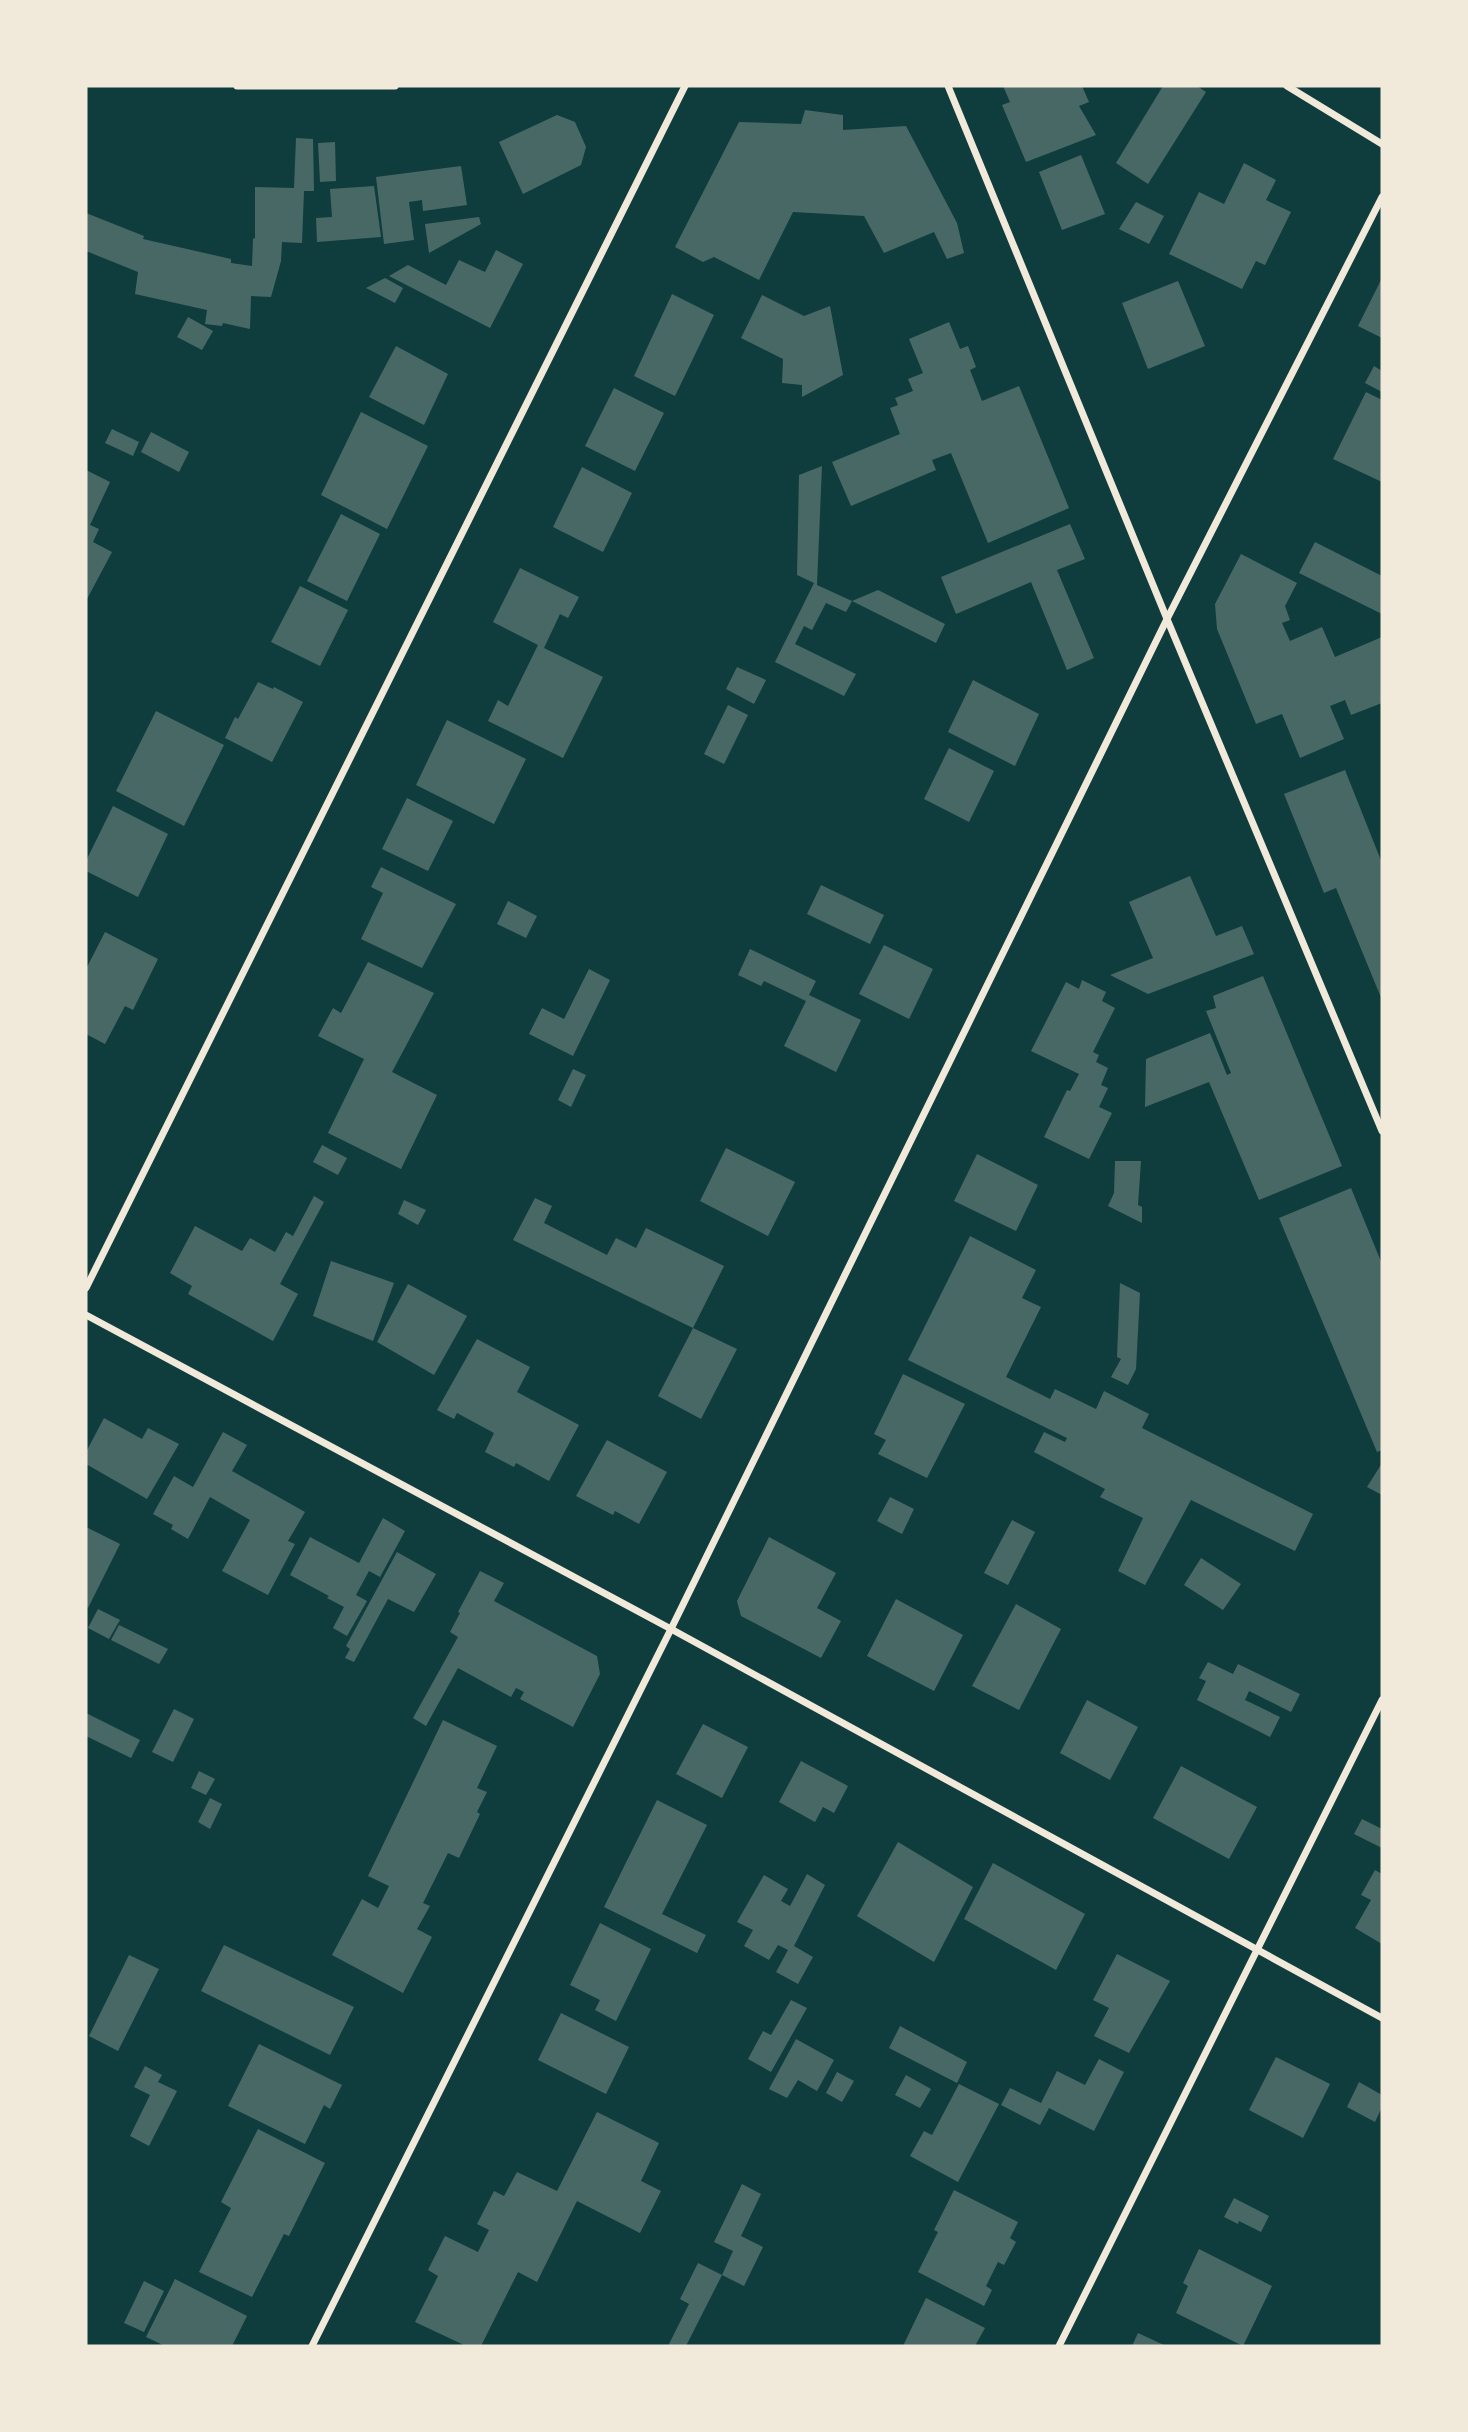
<svg xmlns="http://www.w3.org/2000/svg" width="1468" height="2432" viewBox="0 0 1468 2432" font-family="Karla,sans-serif">
<style>
.building{fill:#486865}
.lines{fill:none;stroke-linecap:round;stroke-linejoin:round}
.minor{stroke:#f1e9da;stroke-width:7}
</style>
<rect width="100%" height="100%" fill="#0f3d3e"/>
<!-- building -->
<g class="building">
<polygon points="1003,86 1082,86 1089,102 1079,106 1096,135 1026,162 1002,105 1010,102"/>
<polygon points="1163,86 1197,86 1206,92 1148,184 1116,163"/>
<polygon points="805,110 843,115 843,130 906,126 957,223 964,253 947,259 934,232 884,253 864,216 793,212 759,280 714,257 703,262 675,247 739,122 801,124"/>
<polygon points="557,115 575,122 586,147 581,165 523,194 499,142"/>
<polygon points="296,138 313,139 314,191 304,191 302,243 282,242 281,261 271,297 251,296 250,329 223,323 222,326 205,324 207,310 135,294 138,272 86,251 86,213 144,236 143,239 231,259 231,263 252,266 253,239 255,238 255,187 294,188"/>
<polygon points="335,142 336,181 320,182 318,143"/>
<polygon points="1081,155 1105,214 1062,230 1039,172"/>
<polygon points="1244,163 1276,180 1266,200 1291,212 1265,265 1256,261 1242,289 1169,254 1199,192 1224,204"/>
<polygon points="461,166 467,205 423,211 422,200 409,202 414,240 384,244 376,177"/>
<polygon points="374,186 381,237 317,242 316,218 332,217 330,189"/>
<polygon points="1136,202 1164,216 1149,244 1119,229"/>
<polygon points="479,217 481,224 429,253 425,224"/>
<polygon points="496,250 523,264 490,328 389,276 408,265 446,285 459,260 485,272"/>
<polygon points="385,278 403,288 395,303 366,288"/>
<polygon points="1382,278 1382,338 1358,326"/>
<polygon points="1178,281 1205,346 1148,369 1122,303"/>
<polygon points="672,294 714,315 675,396 634,376"/>
<polygon points="762,295 804,316 830,306 843,375 802,397 802,385 782,383 783,359 741,338"/>
<polygon points="188,317 213,331 202,350 177,337"/>
<polygon points="949,322 960,349 968,346 976,367 970,370 982,401 1019,386 1069,508 988,543 951,453 932,460 936,470 851,506 832,462 900,434 890,408 898,405 895,398 913,391 908,379 923,373 909,339"/>
<polygon points="396,346 448,374 424,425 369,397"/>
<polygon points="1374,366 1382,371 1382,392 1365,383"/>
<polygon points="614,388 664,413 635,471 585,446"/>
<polygon points="1366,392 1382,400 1382,482 1333,459"/>
<polygon points="361,412 428,446 387,529 321,495"/>
<polygon points="112,429 139,442 133,456 105,443"/>
<polygon points="151,432 189,452 179,472 141,452"/>
<polygon points="822,466 817,585 852,601 846,612 826,603 812,630 804,626 795,644 856,674 844,696 775,662 814,583 797,575 799,475"/>
<polygon points="582,467 632,493 603,552 553,527"/>
<polygon points="86,470 110,482 90,525 99,529 93,542 112,552 86,601"/>
<polygon points="341,514 380,534 347,601 307,581"/>
<polygon points="1070,524 1085,559 1057,570 1094,658 1067,670 1031,582 956,614 941,577"/>
<polygon points="1315,542 1382,576 1382,614 1299,573"/>
<polygon points="1241,554 1297,583 1285,606 1290,620 1282,623 1290,641 1322,627 1335,657 1382,637 1382,703 1351,715 1345,700 1330,706 1344,739 1300,758 1282,714 1256,724 1217,629 1215,604"/>
<polygon points="520,568 579,597 568,618 560,614 544,648 603,677 563,758 488,721 498,700 508,706 538,645 493,622"/>
<polygon points="300,586 348,610 320,666 271,642"/>
<polygon points="878,590 945,624 936,643 852,601"/>
<polygon points="737,667 766,680 754,704 726,689"/>
<polygon points="973,680 1039,714 1015,766 948,732"/>
<polygon points="258,682 273,689 274,687 303,702 272,762 225,738 235,717 238,719"/>
<polygon points="728,705 748,715 724,764 704,754"/>
<polygon points="156,711 224,745 184,826 116,791"/>
<polygon points="447,720 526,759 494,824 416,785"/>
<polygon points="949,748 994,771 969,822 924,799"/>
<polygon points="1345,770 1382,863 1382,1000 1336,888 1324,893 1284,794"/>
<polygon points="407,798 453,821 428,871 382,849"/>
<polygon points="113,806 168,834 138,897 86,871 86,861"/>
<polygon points="381,867 456,904 422,968 361,939 383,893 371,887"/>
<polygon points="1190,876 1216,936 1242,926 1254,954 1148,994 1110,975 1153,958 1129,902"/>
<polygon points="821,885 884,915 870,944 807,914"/>
<polygon points="508,901 537,916 526,938 497,924"/>
<polygon points="105,932 158,959 133,1010 125,1006 105,1044 86,1034 86,969"/>
<polygon points="884,945 933,969 909,1019 859,994"/>
<polygon points="750,949 816,981 809,995 861,1020 836,1072 784,1046 806,1001 764,981 761,986 738,975"/>
<polygon points="368,962 434,993 392,1072 437,1095 401,1169 328,1133 364,1059 318,1036 333,1008 341,1013"/>
<polygon points="589,969 610,980 573,1056 529,1034 542,1008 564,1019"/>
<polygon points="1263,976 1342,1166 1259,1200 1209,1082 1145,1107 1146,1059 1210,1033 1227,1075 1231,1073 1206,1011 1216,1008 1213,996"/>
<polygon points="1082,980 1106,992 1102,1001 1115,1008 1093,1052 1099,1055 1096,1062 1108,1068 1101,1085 1108,1088 1099,1107 1112,1113 1089,1159 1044,1137 1067,1090 1070,1091 1079,1074 1031,1051 1066,982 1079,989"/>
<polygon points="573,1069 586,1075 571,1107 558,1100"/>
<polygon points="322,1145 347,1158 338,1175 313,1162"/>
<polygon points="726,1148 795,1182 768,1236 700,1201"/>
<polygon points="977,1154 1038,1185 1016,1231 954,1201"/>
<polygon points="1115,1161 1141,1161 1138,1205 1142,1207 1142,1223 1108,1206 1114,1193"/>
<polygon points="1351,1188 1382,1264 1382,1450 1377,1452 1279,1218"/>
<polygon points="314,1196 324,1202 280,1284 298,1294 273,1341 188,1294 192,1286 170,1273 195,1226 242,1251 250,1238 275,1252 286,1232 293,1236"/>
<polygon points="535,1198 552,1206 544,1223 607,1255 616,1238 636,1248 646,1228 724,1266 693,1328 513,1240"/>
<polygon points="404,1200 426,1210 418,1225 398,1214"/>
<polygon points="970,1236 1036,1270 1022,1298 1041,1307 1006,1377 1050,1399 1055,1389 1096,1409 1104,1391 1149,1414 1142,1428 1313,1514 1295,1551 1191,1500 1145,1585 1118,1571 1143,1518 1100,1497 1105,1489 1034,1452 1044,1432 1065,1442 1067,1438 908,1360"/>
<polygon points="331,1261 394,1283 373,1341 313,1316"/>
<polygon points="1120,1283 1140,1293 1136,1369 1128,1385 1111,1377 1121,1359 1117,1357"/>
<polygon points="408,1284 467,1316 434,1375 377,1342"/>
<polygon points="693,1328 737,1349 701,1419 658,1396"/>
<polygon points="477,1339 530,1367 517,1392 579,1425 549,1481 516,1463 514,1467 485,1452 494,1433 457,1413 454,1419 437,1410"/>
<polygon points="903,1374 965,1404 927,1478 878,1454 886,1440 874,1434"/>
<polygon points="104,1418 142,1439 148,1428 179,1444 147,1499 86,1464 86,1452"/>
<polygon points="223,1432 247,1445 232,1471 305,1512 288,1541 295,1544 268,1595 222,1571 250,1520 210,1497 188,1539 171,1529 173,1525 153,1514 174,1476 193,1487"/>
<polygon points="607,1440 667,1472 639,1524 615,1511 613,1515 576,1496"/>
<polygon points="1382,1463 1382,1495 1367,1487"/>
<polygon points="890,1497 914,1509 902,1534 877,1521"/>
<polygon points="383,1518 405,1531 380,1577 369,1571 356,1595 367,1601 347,1636 333,1628 344,1607 327,1598 329,1596 290,1575 310,1537 359,1563"/>
<polygon points="1012,1520 1035,1532 1008,1585 984,1573"/>
<polygon points="86,1527 120,1544 88,1608 86,1606"/>
<polygon points="769,1537 836,1573 817,1608 841,1621 821,1658 741,1616 737,1601"/>
<polygon points="397,1552 436,1574 414,1612 388,1599 354,1662 345,1658 350,1649 346,1646"/>
<polygon points="1201,1558 1241,1584 1223,1610 1184,1585"/>
<polygon points="480,1571 504,1583 494,1601 597,1656 600,1674 573,1727 520,1699 524,1692 516,1688 511,1697 458,1668 426,1726 413,1718 458,1637 450,1632 460,1613 458,1612"/>
<polygon points="896,1599 963,1635 934,1691 867,1656"/>
<polygon points="1016,1604 1061,1629 1019,1710 972,1686"/>
<polygon points="98,1609 120,1620 109,1639 88,1628"/>
<polygon points="119,1625 168,1649 159,1664 111,1640"/>
<polygon points="1208,1662 1233,1674 1238,1664 1300,1694 1291,1712 1249,1691 1245,1700 1280,1717 1270,1737 1197,1700 1206,1681 1199,1678"/>
<polygon points="1087,1700 1138,1727 1110,1780 1060,1753"/>
<polygon points="174,1709 194,1719 173,1762 152,1752"/>
<polygon points="86,1713 140,1740 131,1758 86,1736"/>
<polygon points="443,1720 497,1746 477,1788 487,1792 477,1812 480,1814 459,1858 448,1853 423,1903 430,1906 417,1929 432,1937 403,1993 332,1955 362,1899 378,1908 389,1886 368,1876"/>
<polygon points="703,1724 748,1747 722,1798 676,1774"/>
<polygon points="801,1761 848,1786 834,1813 823,1807 815,1822 779,1802"/>
<polygon points="1181,1766 1257,1807 1229,1859 1153,1818"/>
<polygon points="199,1771 215,1779 206,1795 191,1788"/>
<polygon points="210,1798 222,1804 210,1829 198,1822"/>
<polygon points="657,1800 707,1825 662,1914 706,1935 697,1953 604,1907"/>
<polygon points="1362,1819 1382,1829 1382,1848 1354,1834"/>
<polygon points="898,1842 973,1887 934,1962 857,1916"/>
<polygon points="993,1863 1085,1914 1056,1970 964,1919"/>
<polygon points="1375,1870 1382,1874 1382,1944 1355,1928 1371,1900 1361,1895"/>
<polygon points="807,1874 825,1885 794,1946 813,1957 798,1984 776,1972 788,1950 778,1945 769,1960 744,1946 753,1930 737,1922 764,1875 788,1889 781,1901 790,1906"/>
<polygon points="600,1923 651,1949 616,2021 595,2010 600,2000 570,1985"/>
<polygon points="224,1945 354,2007 330,2055 201,1991"/>
<polygon points="1117,1954 1170,1981 1129,2053 1094,2036 1109,2008 1093,2000"/>
<polygon points="129,1955 159,1969 118,2051 89,2036"/>
<polygon points="791,2000 807,2008 771,2072 748,2059 763,2031 771,2035"/>
<polygon points="561,2013 629,2047 606,2094 538,2060"/>
<polygon points="900,2026 967,2062 957,2083 889,2048"/>
<polygon points="796,2039 834,2060 817,2091 798,2080 787,2098 769,2089"/>
<polygon points="259,2044 342,2085 330,2109 324,2105 305,2144 228,2106"/>
<polygon points="1276,2057 1330,2084 1303,2138 1249,2110"/>
<polygon points="1099,2059 1124,2072 1094,2131 1049,2108 1040,2125 1001,2105 1010,2088 1041,2103 1057,2071 1085,2085"/>
<polygon points="145,2066 162,2075 158,2082 177,2091 149,2146 130,2136 150,2095 134,2087"/>
<polygon points="837,2072 854,2081 842,2102 826,2093"/>
<polygon points="906,2075 931,2089 920,2108 895,2095"/>
<polygon points="1359,2082 1382,2095 1382,2107 1375,2122 1347,2107"/>
<polygon points="959,2084 999,2104 958,2182 910,2156 924,2131 932,2135"/>
<polygon points="597,2112 659,2143 641,2181 661,2191 640,2233 577,2201 537,2282 518,2272 481,2346 466,2346 415,2322 438,2276 428,2270 445,2236 478,2252 489,2230 477,2224 494,2191 504,2196 517,2172 557,2191"/>
<polygon points="258,2129 325,2163 289,2236 284,2234 252,2297 199,2272 231,2208 221,2202"/>
<polygon points="742,2184 761,2194 741,2236 763,2247 744,2286 722,2275 733,2251 714,2242"/>
<polygon points="954,2190 1018,2222 1010,2238 1016,2242 1004,2265 998,2262 986,2286 992,2290 984,2306 918,2272 938,2232 934,2230"/>
<polygon points="1234,2198 1269,2216 1261,2232 1239,2221 1238,2224 1224,2217"/>
<polygon points="1199,2249 1272,2286 1243,2346 1176,2313 1188,2286 1183,2283"/>
<polygon points="698,2263 722,2275 686,2346 668,2346 689,2304 680,2299"/>
<polygon points="175,2279 247,2316 232,2346 165,2346 146,2337"/>
<polygon points="144,2281 164,2291 144,2332 124,2323"/>
<polygon points="926,2298 985,2328 975,2346 903,2346"/>
<polygon points="1138,2333 1166,2346 1132,2346"/>
</g>
<g class="lines">
<!-- minor -->
<g class="minor">
<polyline points="237,86 395,86"/>
<polyline points="948,86 1167,619 1382,1131"/>
<polyline points="1287,86 1382,144"/>
<polyline points="86,1288 685,86"/>
<polyline points="86,1315 671,1629 1382,2018"/>
<polyline points="312,2346 671,1629 1167,619 1382,197"/>
<polyline points="1059,2346 1382,1700"/>
</g>
</g>
<!-- border -->
<rect width="1468" height="2432" fill="none" stroke="#f1e9da" stroke-width="175"/>
</svg>
